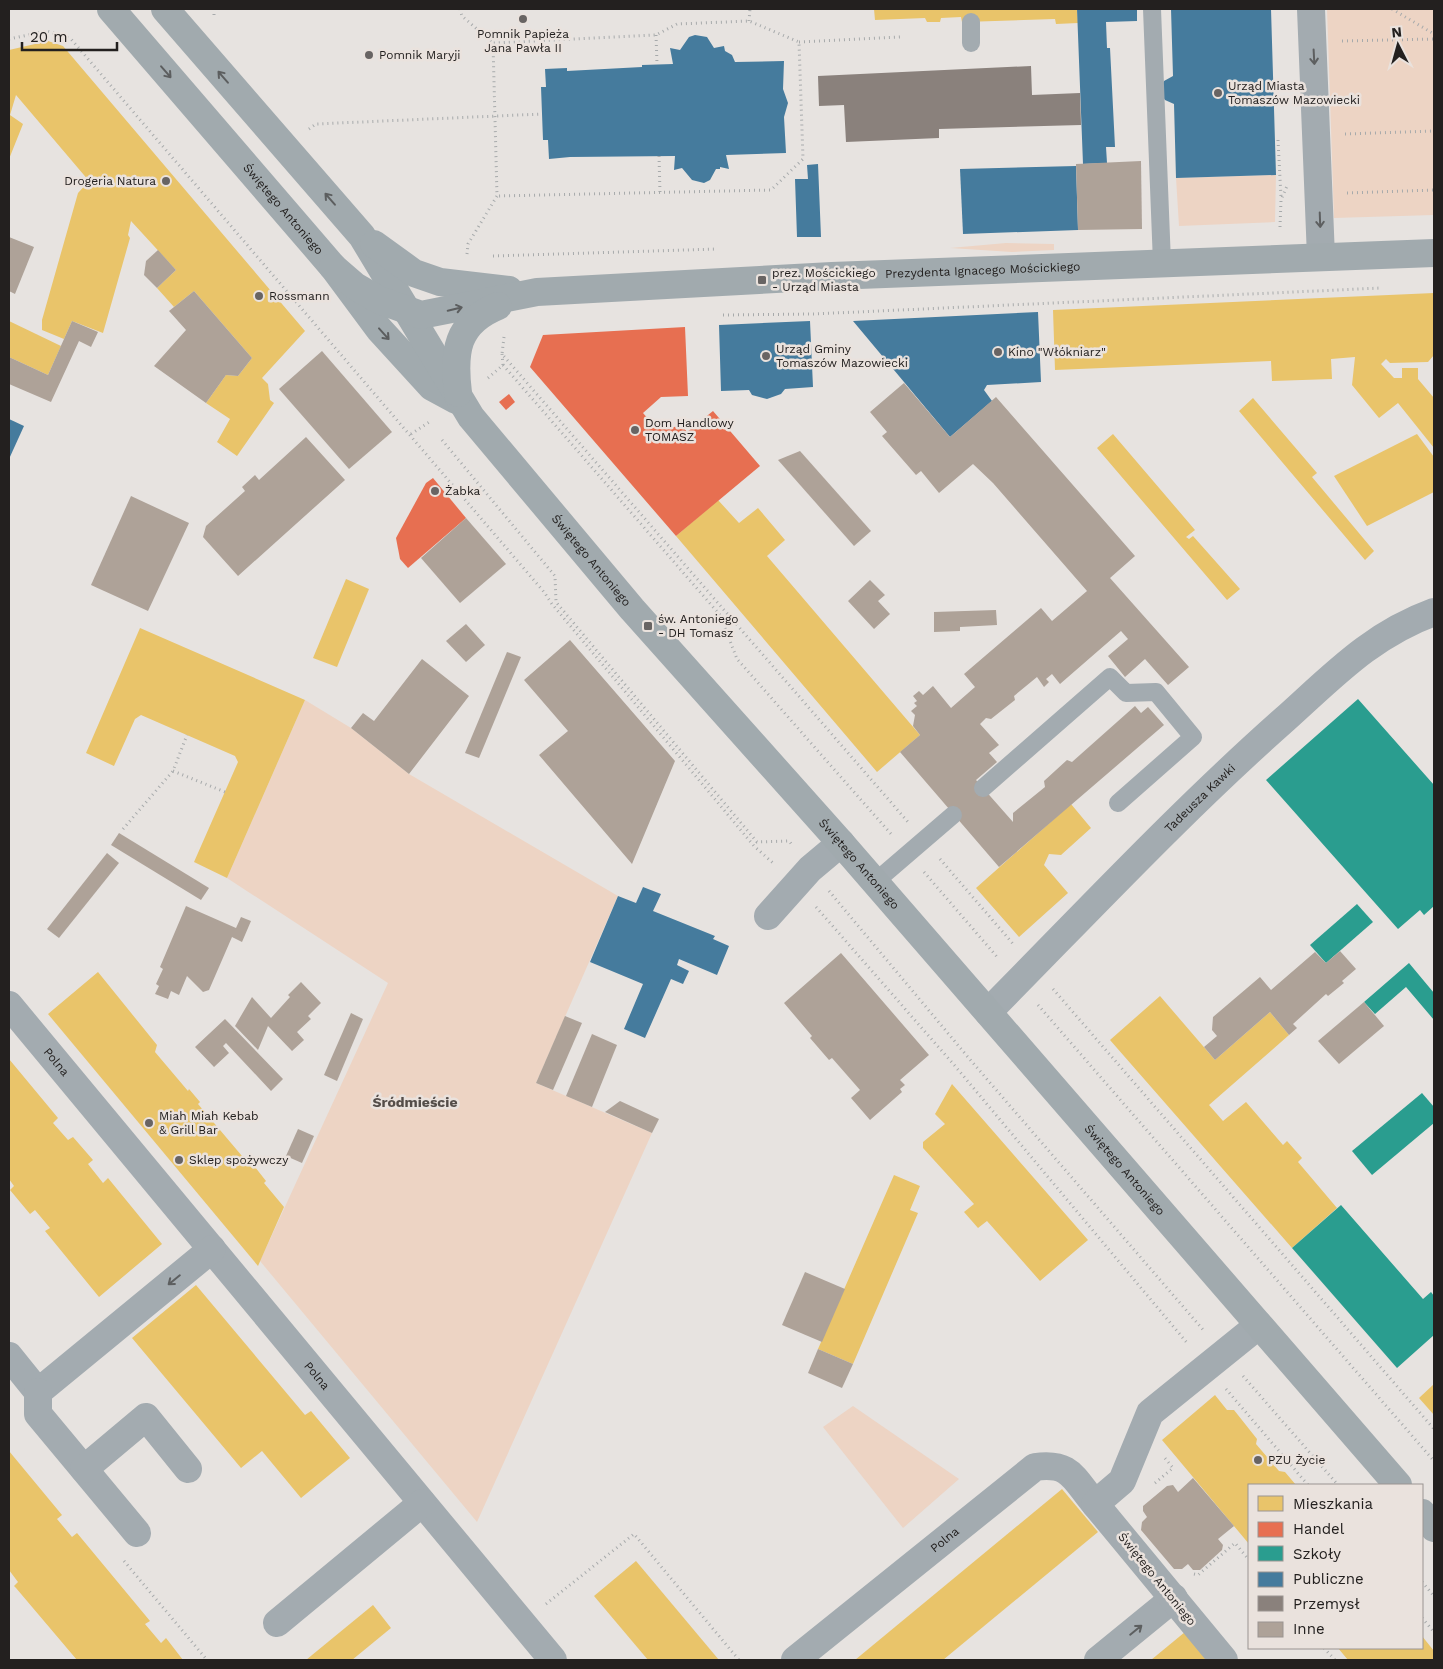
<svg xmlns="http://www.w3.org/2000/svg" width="1443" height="1669" viewBox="0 0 1443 1669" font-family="'Work Sans',sans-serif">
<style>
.green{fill:#edd4c4}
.homes{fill:#e9c46a}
.shops{fill:#e76f51}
.schools{fill:#2a9d8f}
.public{fill:#457b9d}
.industry{fill:#8a817c}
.building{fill:#aea298}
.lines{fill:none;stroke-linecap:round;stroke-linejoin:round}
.path{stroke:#a7aaab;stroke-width:3;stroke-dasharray:1 4;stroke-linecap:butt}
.lane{stroke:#a3abb0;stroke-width:18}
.street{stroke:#a3abb0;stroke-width:28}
.secondary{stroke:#a1aaae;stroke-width:28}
.oneway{stroke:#5d5f60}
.oneway2{stroke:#5c5e5f}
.poi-dot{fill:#686463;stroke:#eae2dd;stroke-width:2}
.labels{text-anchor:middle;stroke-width:5;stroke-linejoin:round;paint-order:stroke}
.poi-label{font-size:12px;fill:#23201f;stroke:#eae2dd;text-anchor:start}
.street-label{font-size:12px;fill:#23201f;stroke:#eae2dd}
.neighbourhood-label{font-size:14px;font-weight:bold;fill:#544d49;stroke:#eae2dd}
</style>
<rect width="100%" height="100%" fill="#e7e3e0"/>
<!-- green -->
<g class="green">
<polygon points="1327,9 1434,9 1434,215 1334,218"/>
<polygon points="1276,175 1275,222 1179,226 1176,178"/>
<polygon points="1006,243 1054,244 1054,250 1012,252 950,248"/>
<polygon points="305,700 351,728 409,774 618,896 536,1083 652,1133 477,1522 260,1261 388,983 227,878"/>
<polygon points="853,1406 959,1479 903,1528 823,1427"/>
</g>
<!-- homes -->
<g class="homes">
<polygon points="874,9 1077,9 1078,23 1056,24 1055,19 964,22 962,22 961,17 941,18 940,22 927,22 925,18 875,20"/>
<polygon points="48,41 63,46 305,331 262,378 268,384 270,400 274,403 237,456 217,442 230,419 206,403 226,375 238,376 252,358 194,291 174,307 157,288 176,270 131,221 128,235 130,238 103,333 72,321 64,339 42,330 42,320 78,193 89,181 16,95 10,115 23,124 9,159 9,50"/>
<polygon points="1434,293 1434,355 1428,362 1390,363 1386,359 1381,364 1394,378 1402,378 1402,368 1418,368 1418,379 1434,398 1434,448 1398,403 1379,418 1352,385 1355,357 1331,359 1332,379 1272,381 1271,361 1055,370 1053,310"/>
<polygon points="9,321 61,346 48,375 9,357"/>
<polygon points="1253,398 1317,473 1312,477 1374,551 1365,560 1239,411"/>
<polygon points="1113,434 1195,530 1186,537 1189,539 1193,536 1240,589 1227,600 1097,448"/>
<polygon points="1417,434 1434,457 1434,492 1367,526 1334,476"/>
<polygon points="718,500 739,523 758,508 785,540 767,556 920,735 877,772 676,536"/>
<polygon points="346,579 369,589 337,667 313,658"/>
<polygon points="140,628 305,700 227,878 194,862 238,762 235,756 141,715 135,719 114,766 86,753"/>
<polygon points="1071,804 1091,828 1061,855 1049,854 1044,865 1068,893 1019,937 976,888"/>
<polygon points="98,972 157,1045 155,1052 188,1091 189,1089 200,1102 198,1104 253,1169 255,1167 266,1181 264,1183 284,1207 258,1266 48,1014"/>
<polygon points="1160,996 1215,1060 1270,1012 1289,1035 1209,1105 1223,1121 1246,1102 1283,1145 1287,1141 1302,1158 1298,1162 1337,1208 1292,1248 1110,1040"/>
<polygon points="9,1059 58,1118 53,1123 68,1140 73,1137 93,1160 88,1164 103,1183 108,1178 162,1244 99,1297 45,1231 50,1228 35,1210 30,1214 10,1190 14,1186 9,1179"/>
<polygon points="952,1084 1088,1240 1040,1281 987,1221 978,1228 964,1212 974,1204 923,1148 923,1142 945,1124 935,1114"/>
<polygon points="894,1175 920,1186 910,1210 918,1213 853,1364 818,1349"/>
<polygon points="196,1285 305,1415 311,1411 350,1458 301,1498 262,1451 241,1468 132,1338"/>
<polygon points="1434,1384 1434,1415 1419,1398"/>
<polygon points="1215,1395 1227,1410 1234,1410 1257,1439 1256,1444 1279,1471 1285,1472 1296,1485 1249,1485 1249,1544 1162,1440"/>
<polygon points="9,1451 62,1515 57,1519 72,1537 77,1533 150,1621 145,1624 161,1643 166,1638 183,1660 77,1660 16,1588 14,1586 18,1582 9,1570"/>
<polygon points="1062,1489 1098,1532 943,1660 855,1660"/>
<polygon points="636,1561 719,1660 648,1660 594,1596"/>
<polygon points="373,1605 391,1628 352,1660 306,1660"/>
<polygon points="1185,1632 1208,1660 1151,1660"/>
<polygon points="1422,1636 1434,1651 1434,1660 1348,1660 1338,1648 1422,1648"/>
</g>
<!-- shops -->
<g class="shops">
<polygon points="685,327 688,396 661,397 643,413 657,429 682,426 687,432 713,411 760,466 676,536 530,367 543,335"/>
<polygon points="509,394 515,402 506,410 499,402"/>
<polygon points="433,478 466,518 408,568 400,559 396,538 426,483"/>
</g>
<!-- schools -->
<g class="schools">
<polygon points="1358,699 1434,785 1434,906 1424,915 1420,910 1398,929 1266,780"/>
<polygon points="1357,904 1373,922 1326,963 1310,945"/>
<polygon points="1409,963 1434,993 1434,1020 1406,987 1375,1014 1364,1002"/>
<polygon points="1422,1093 1434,1107 1434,1123 1372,1175 1352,1151"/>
<polygon points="1341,1205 1423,1299 1431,1292 1434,1296 1434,1335 1397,1368 1292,1248"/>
</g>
<!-- public -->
<g class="public">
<polygon points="1077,9 1137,9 1137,21 1106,22 1107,48 1110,48 1115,147 1106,147 1107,163 1083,164"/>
<polygon points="1171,9 1271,9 1276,175 1176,178 1174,104 1165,100 1162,96 1162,85 1164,81 1173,76"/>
<polygon points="695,35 707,37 714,48 724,46 725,51 732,55 735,62 784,61 783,89 788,103 784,117 786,153 726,155 729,169 720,167 720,169 716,169 710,180 704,183 692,180 682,168 674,170 675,156 570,157 549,159 548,140 543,140 541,87 546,87 545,69 567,68 567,71 642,67 642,65 673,64 670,48 680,50 689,37"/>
<polygon points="818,164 821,237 797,237 795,179 808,179 807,165"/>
<polygon points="1076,166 1078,230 963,234 960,169"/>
<polygon points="1038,312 1041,382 987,385 984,390 992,401 950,437 853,321"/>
<polygon points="810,321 813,387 785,389 781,394 767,399 752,395 749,390 721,391 719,325"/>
<polygon points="9,419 24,426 9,459"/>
<polygon points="643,887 661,894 653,911 715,936 713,939 729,946 717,975 679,959 677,965 689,971 683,984 671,979 645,1038 624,1029 643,984 590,962 618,896 636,903"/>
</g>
<!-- industry -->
<polygon class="industry" points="1031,66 1032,95 1080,93 1081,125 939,129 939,138 846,142 844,105 819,106 818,76"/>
<!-- building -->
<g class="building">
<polygon points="1141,161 1142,229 1078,230 1076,164"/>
<polygon points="9,237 34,247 15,294 9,291"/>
<polygon points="158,250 176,270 157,288 144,275 146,261"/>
<polygon points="194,291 252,358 238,376 226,375 206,403 154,366 186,330 169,311"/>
<polygon points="72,321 98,332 91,347 79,341 51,402 9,384 9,357 48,375"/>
<polygon points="322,351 392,432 349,469 279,389"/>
<polygon points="904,383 950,437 996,397 1135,556 1110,578 1189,667 1168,685 1145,659 1125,677 1108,656 1128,639 1121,631 1060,684 1052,674 1046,679 1049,682 1044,687 1037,677 1014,696 1015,700 991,719 986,718 980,724 999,745 989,753 997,762 976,780 1013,822 1013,813 1045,787 1044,781 1067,760 1072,762 1135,706 1141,713 1148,707 1164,725 999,867 900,752 920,735 913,726 915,715 911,711 917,706 914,703 917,701 913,696 919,691 923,695 933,686 951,708 975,687 964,674 1041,608 1052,621 1087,591 993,483 973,464 939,493 921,471 916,475 882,436 887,432 870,412"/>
<polygon points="306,437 345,480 238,576 203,537 206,526 245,491 242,487 255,475 259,480"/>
<polygon points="800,451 871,531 854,546 778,460"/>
<polygon points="131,496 189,523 148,611 91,585"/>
<polygon points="466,518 506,564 460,603 421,558"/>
<polygon points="870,580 885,595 878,601 890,614 874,629 848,601"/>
<polygon points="996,610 997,625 960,627 960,631 934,632 934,612"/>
<polygon points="466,624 485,645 466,662 446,641"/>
<polygon points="570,640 675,761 632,864 539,755 568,731 524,680"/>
<polygon points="507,652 521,657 479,758 465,753"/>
<polygon points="422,659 469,696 409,774 351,728 363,713 374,721"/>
<polygon points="119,833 209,888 201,900 111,845"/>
<polygon points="107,853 119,863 59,938 47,929"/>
<polygon points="186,906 236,928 241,917 251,921 242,942 232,937 209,990 203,992 187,976 179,995 171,991 168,999 155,994 159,986 156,984 163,969 160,967"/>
<polygon points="1340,951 1356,969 1342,981 1344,983 1328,996 1326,994 1293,1024 1297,1028 1289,1035 1270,1012 1215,1060 1204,1047 1217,1036 1212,1030 1213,1017 1260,977 1271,990 1315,952 1326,963"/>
<polygon points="841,953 929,1055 900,1080 905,1085 900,1089 902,1092 870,1120 851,1098 860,1090 832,1058 829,1060 810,1038 812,1036 784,1003"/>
<polygon points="301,982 321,1003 308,1016 311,1019 297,1032 304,1040 292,1051 268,1026 258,1050 235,1026 252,997 271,1018 290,997 288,995"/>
<polygon points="1364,1002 1384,1026 1339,1064 1318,1041"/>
<polygon points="351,1013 363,1019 337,1081 324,1075"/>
<polygon points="565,1016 582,1023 553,1090 536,1083"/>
<polygon points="225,1019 283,1079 271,1091 226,1043 223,1046 229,1053 214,1067 195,1047"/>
<polygon points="592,1034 617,1045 592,1107 566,1096"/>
<polygon points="620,1101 659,1119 652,1133 605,1112"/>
<polygon points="298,1129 314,1136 302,1163 286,1156"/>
<polygon points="805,1272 845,1289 822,1342 782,1325"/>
<polygon points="818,1349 853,1364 842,1388 808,1373"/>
<polygon points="1193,1478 1234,1526 1218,1539 1223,1545 1222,1550 1200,1570 1193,1570 1188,1564 1182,1569 1174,1569 1141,1530 1142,1522 1147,1517 1143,1511 1143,1506 1167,1486 1173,1485 1178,1492"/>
</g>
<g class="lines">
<!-- path -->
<g class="path">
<polyline points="214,9 214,18"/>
<polyline points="460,9 462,16 493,43"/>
<polyline points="1392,9 1434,34"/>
<polyline points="749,21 750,9"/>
<polyline points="656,35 657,64"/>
<polyline points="9,39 47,31 71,39 544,592 552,604 754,846 773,863"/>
<polyline points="1342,41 1434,39"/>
<polyline points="799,42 901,37"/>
<polyline points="1273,87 1285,87"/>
<polyline points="309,129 316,124 542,114"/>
<polyline points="1345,134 1434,131"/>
<polyline points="1278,140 1281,197"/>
<polyline points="659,156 660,193"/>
<polyline points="1347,193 1434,190"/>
<polyline points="1280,227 1281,200 1287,186"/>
<polyline points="467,254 468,244 497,196 493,43 656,35 677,24 749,21 799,42 803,159 771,190 497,196"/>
<polyline points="493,256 717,249"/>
<polyline points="723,315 813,314 1381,288"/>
<polyline points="504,337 502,354 908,822"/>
<polyline points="503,365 720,615 737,659 892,835"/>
<polyline points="488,378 503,365 502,354"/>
<polyline points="411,434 431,421"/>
<polyline points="442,440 555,576 556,602 757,842 789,841 793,846"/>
<polyline points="173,771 225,792"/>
<polyline points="123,829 173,771 187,735"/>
<polyline points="940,859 1014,945"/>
<polyline points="924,872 998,958"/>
<polyline points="829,891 967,1056 1205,1332"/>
<polyline points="816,907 955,1066 1188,1344"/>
<polyline points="1053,989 1434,1429"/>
<polyline points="1038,1005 1434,1461"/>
<polyline points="1243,1376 1338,1485"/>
<polyline points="1226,1389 1308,1485"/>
<polyline points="1155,1483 1173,1468 1164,1457"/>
<polyline points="124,1561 207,1660"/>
<polyline points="1194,1574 1198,1575 1235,1543 1249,1560"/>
<polyline points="1422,1582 1434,1596"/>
<polyline points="546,1604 634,1534 739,1660"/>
<polyline points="1422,1618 1434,1632"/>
<polyline points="1324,1648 1335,1660"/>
</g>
<!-- lane -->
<g class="lane">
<polyline points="1152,9 1162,263"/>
<polyline points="971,22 971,43"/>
<polyline points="983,788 1110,677 1126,693 1156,692 1193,737 1118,803"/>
<polyline points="875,882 953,815"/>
</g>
<!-- street -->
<g class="street">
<polyline points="1311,9 1321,257"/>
<polyline points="768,916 810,869 841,843"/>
<path id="s1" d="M 9,1005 L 553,1660"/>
<path id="s2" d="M 988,1012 C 1086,913 1181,811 1285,719 C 1334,675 1371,635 1434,612"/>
<polyline points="9,1356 38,1392 212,1249"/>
<polyline points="38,1392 38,1414 137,1533"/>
<polyline points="84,1469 146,1417 188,1469"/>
<polyline points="277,1623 422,1503"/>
<path id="s3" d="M 795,1660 L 1035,1467 C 1071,1462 1073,1478 1095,1504"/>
<polyline points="1098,1660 1174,1598"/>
<polyline points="1224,1660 1095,1504 1122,1481 1150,1413 1259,1325"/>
</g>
<!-- secondary -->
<g class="secondary">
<path id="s4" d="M 111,9 L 333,267 L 379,329 L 432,387 L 456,400"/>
<path id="s5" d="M 165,9 L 362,236 L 471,417 L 632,609 L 841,843 L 1398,1485"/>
<polyline points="374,244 414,273 440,282 509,290"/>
<path id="s6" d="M 333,267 L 355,286 L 379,300 L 421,315 L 537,292 L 832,276 L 1434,253"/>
<path d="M 458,393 C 453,352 456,323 498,306"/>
<polyline points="1422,1513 1434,1528"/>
</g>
</g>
<!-- one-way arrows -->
<defs><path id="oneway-shaft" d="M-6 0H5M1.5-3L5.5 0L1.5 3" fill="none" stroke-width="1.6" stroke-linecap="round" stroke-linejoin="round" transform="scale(1.25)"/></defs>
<g class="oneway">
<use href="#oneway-shaft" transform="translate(1314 57) rotate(87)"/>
<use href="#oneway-shaft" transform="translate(1320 220) rotate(88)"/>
<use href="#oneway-shaft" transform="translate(174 1280) rotate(141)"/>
<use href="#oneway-shaft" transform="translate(1136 1630) rotate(-39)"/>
</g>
<g class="oneway2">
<use href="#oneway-shaft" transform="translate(166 72) rotate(49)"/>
<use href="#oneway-shaft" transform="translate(223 77) rotate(-131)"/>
<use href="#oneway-shaft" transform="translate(330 199) rotate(-131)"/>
<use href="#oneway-shaft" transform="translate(455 309) rotate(-13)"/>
<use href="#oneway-shaft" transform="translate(384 334) rotate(48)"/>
</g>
<!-- markers -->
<g class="poi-dot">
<circle cx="523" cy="19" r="5"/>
<circle cx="369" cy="55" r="5"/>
<circle cx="1218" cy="93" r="5"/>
<circle cx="166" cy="181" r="5"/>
<rect x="757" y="275" width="10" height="10" rx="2.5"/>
<circle cx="259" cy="296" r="5"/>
<circle cx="998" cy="352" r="5"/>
<circle cx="766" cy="356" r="5"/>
<circle cx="635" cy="430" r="5"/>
<circle cx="435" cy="491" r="5"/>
<rect x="643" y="621" width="10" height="10" rx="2.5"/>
<circle cx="149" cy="1123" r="5"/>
<circle cx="179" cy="1160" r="5"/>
<circle cx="1258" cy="1460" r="5"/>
</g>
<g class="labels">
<!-- poi labels -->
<g class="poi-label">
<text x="523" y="38" text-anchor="middle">Pomnik Papieża<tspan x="523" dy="14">Jana Pawła II</tspan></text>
<text x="379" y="59">Pomnik Maryji</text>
<text x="1228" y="90">Urząd Miasta<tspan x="1228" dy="14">Tomaszów Mazowiecki</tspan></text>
<text x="156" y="185" text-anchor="end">Drogeria Natura</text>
<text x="772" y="277">prez. Mościckiego<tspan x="772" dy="14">- Urząd Miasta</tspan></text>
<text x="269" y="300">Rossmann</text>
<text x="776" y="353">Urząd Gminy<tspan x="776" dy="14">Tomaszów Mazowiecki</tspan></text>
<text x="1008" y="356">Kino "Włókniarz"</text>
<text x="645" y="427">Dom Handlowy<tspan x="645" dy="14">TOMASZ</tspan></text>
<text x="445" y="495">Żabka</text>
<text x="658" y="623">św. Antoniego<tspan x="658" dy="14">- DH Tomasz</tspan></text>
<text x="159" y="1120">Miah Miah Kebab<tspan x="159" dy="14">&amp; Grill Bar</tspan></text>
<text x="189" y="1164">Sklep spożywczy</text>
<text x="1268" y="1464">PZU Życie</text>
</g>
<!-- street labels -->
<g class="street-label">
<text dy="4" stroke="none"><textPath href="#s4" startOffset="264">Świętego Antoniego</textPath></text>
<text dy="4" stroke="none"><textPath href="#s6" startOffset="666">Prezydenta Ignacego Mościckiego</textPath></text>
<text dy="4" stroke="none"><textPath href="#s5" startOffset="699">Świętego Antoniego</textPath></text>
<text dy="4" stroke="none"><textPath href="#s2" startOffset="301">Tadeusza Kawki</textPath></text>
<text dy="4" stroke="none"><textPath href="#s5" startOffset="1104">Świętego Antoniego</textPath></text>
<text dy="4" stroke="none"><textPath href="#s1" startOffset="74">Polna</textPath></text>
<text dy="4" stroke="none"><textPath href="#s5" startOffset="1509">Świętego Antoniego</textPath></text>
<text dy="4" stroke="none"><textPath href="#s1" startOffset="482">Polna</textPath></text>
<text dy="4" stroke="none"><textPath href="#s3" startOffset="192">Polna</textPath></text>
<text transform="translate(1157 1579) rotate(51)" y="4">Świętego Antoniego</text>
</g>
<!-- neighbourhood labels -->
<g class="neighbourhood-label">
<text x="415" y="1107">Śródmieście</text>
</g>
</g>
<!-- border -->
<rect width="1443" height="1669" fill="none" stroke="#23201f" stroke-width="20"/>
<!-- legend -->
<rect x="1248" y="1484" width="175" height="165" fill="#eae2dd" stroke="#9a9491"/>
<rect x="1258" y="1496" width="25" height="15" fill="#e9c46a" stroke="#9a9491"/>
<text x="1293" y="1509" font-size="15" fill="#23201f">Mieszkania</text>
<rect x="1258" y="1522" width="25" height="15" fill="#e76f51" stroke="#9a9491"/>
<text x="1293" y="1534" font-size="15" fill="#23201f">Handel</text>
<rect x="1258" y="1546" width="25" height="15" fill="#2a9d8f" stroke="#9a9491"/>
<text x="1293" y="1559" font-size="15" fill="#23201f">Szkoły</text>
<rect x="1258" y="1572" width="25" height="15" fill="#457b9d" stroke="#9a9491"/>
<text x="1293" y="1584" font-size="15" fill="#23201f">Publiczne</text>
<rect x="1258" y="1596" width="25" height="15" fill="#8a817c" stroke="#9a9491"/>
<text x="1293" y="1609" font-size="15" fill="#23201f">Przemysł</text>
<rect x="1258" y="1622" width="25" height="15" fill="#aea298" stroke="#9a9491"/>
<text x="1293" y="1634" font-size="15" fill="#23201f">Inne</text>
<!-- north arrow -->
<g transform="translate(1398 45) rotate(354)" stroke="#eae2dd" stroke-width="4" paint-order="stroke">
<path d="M0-4L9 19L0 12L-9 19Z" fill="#23201f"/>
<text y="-8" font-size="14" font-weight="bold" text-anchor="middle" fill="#23201f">N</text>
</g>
<!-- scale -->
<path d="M22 42v8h95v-8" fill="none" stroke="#23201f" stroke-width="2.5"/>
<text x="30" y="42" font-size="15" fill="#23201f" stroke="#eae2dd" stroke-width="4" paint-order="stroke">20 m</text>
</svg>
